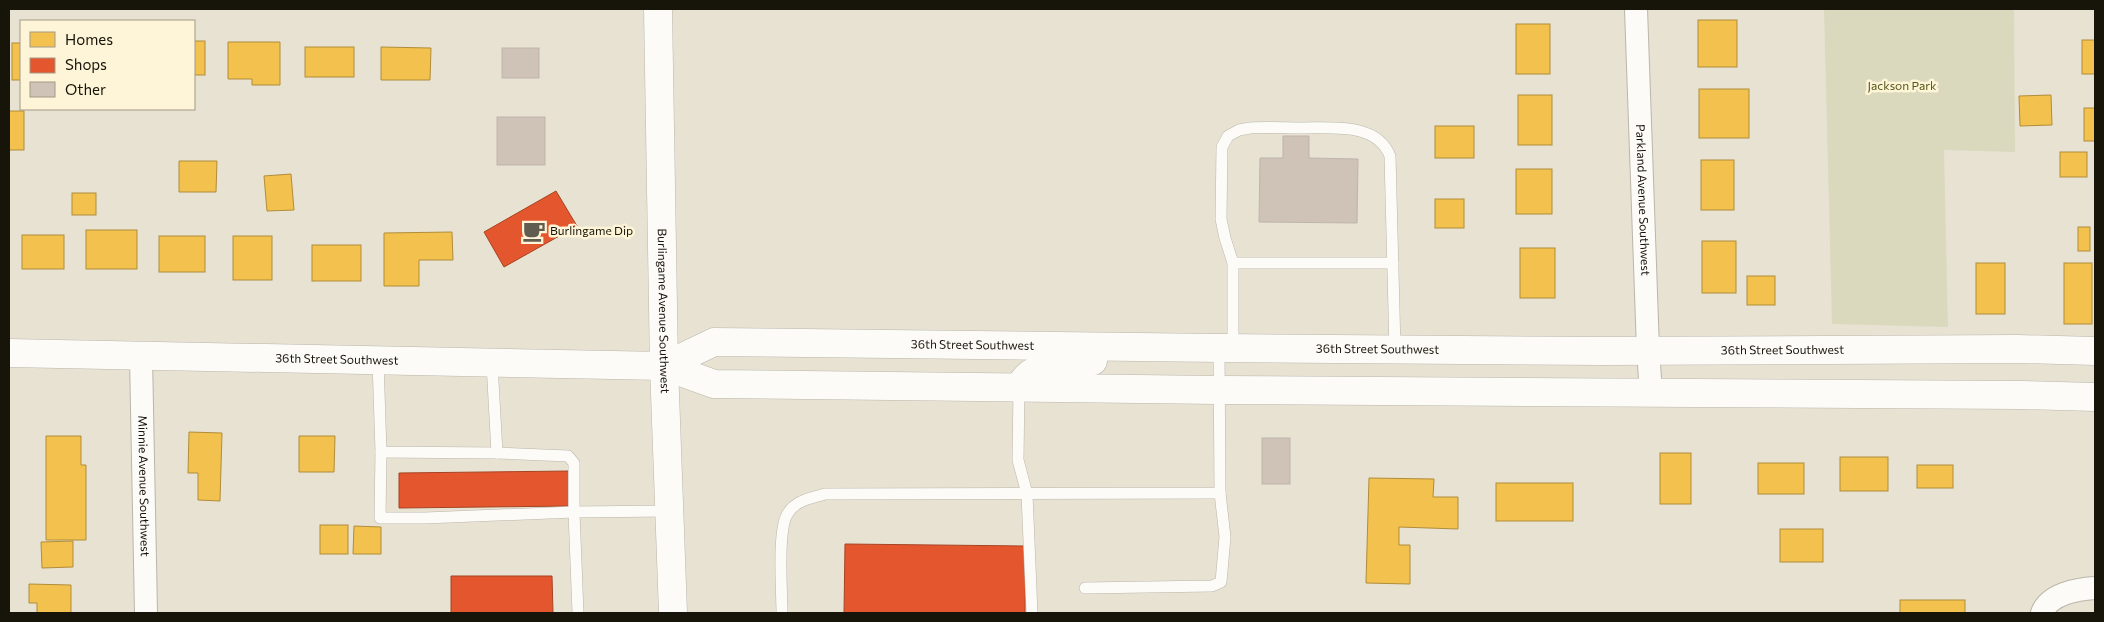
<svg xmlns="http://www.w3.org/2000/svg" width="2104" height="622" viewBox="0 0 2104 622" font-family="Commissioner,sans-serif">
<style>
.green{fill:#dad9be}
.homes{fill:#f2c14e;stroke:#b08d3a}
.shops{fill:#e4572e;stroke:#a64323}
.building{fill:#cfc2b6;stroke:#beb5ac}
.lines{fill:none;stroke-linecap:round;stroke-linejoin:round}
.service-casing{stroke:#bab6aa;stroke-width:12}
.minor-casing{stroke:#bab6aa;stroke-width:24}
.tertiary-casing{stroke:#bab6aa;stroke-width:29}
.service{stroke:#fcfbf8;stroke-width:11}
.minor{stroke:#fcfbf8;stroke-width:22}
.tertiary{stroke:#fcfbf8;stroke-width:28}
.labels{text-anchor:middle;stroke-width:5;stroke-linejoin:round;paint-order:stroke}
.park-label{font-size:12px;fill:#535617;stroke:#fef4d7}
.street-label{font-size:12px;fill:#17140a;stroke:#fef4d7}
.poi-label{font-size:12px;fill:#17140a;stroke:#fef4d7;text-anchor:start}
</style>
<rect width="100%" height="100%" fill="#e8e2d2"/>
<!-- green -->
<polygon class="green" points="1824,9 2014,9 2015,152 1944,150 1948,327 1832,324"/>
<!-- homes -->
<g class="homes">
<rect x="1698" y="20" width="39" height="47"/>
<rect x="1516" y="24" width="34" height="50"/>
<rect x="2082" y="40" width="13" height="34"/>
<rect x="194" y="41" width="11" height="34"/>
<polygon points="228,42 280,42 280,85 252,85 252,79 228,79"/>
<rect x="12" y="43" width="9" height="37"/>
<rect x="305" y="47" width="49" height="30"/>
<polygon points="381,47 431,48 430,80 381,80"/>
<rect x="1699" y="89" width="50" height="49"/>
<rect x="1518" y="95" width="34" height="50"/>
<polygon points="2051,95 2052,125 2020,126 2019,96"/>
<rect x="2084" y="108" width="11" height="33"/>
<rect x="9" y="111" width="15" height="39"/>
<rect x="1435" y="126" width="39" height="32"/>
<rect x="2060" y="152" width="27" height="25"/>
<rect x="1701" y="160" width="33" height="50"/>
<polygon points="179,161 217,161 216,192 179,192"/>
<rect x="1516" y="169" width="36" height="45"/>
<polygon points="291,174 294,210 267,211 264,176"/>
<rect x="72" y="193" width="24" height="22"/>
<rect x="1435" y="199" width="29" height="29"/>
<rect x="2078" y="227" width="12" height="24"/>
<rect x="86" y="230" width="51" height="39"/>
<polygon points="452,232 453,260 419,260 419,286 384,286 384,233"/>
<rect x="22" y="235" width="42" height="34"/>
<rect x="159" y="236" width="46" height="36"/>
<rect x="233" y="236" width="39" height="44"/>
<rect x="1702" y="241" width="34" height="52"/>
<rect x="312" y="245" width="49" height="36"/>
<rect x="1520" y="248" width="35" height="50"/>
<rect x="1976" y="263" width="29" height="51"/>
<rect x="2064" y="263" width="28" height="61"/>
<rect x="1747" y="276" width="28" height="29"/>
<polygon points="189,432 222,433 220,501 198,500 198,473 188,473"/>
<polygon points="46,436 81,436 81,465 86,465 86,540 46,540"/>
<polygon points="299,436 335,436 334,472 299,472"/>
<rect x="1660" y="453" width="31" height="51"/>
<rect x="1840" y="457" width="48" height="34"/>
<rect x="1758" y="463" width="46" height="31"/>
<rect x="1917" y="465" width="36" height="23"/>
<polygon points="1369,478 1434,479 1433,497 1458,497 1458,529 1399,527 1399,545 1410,545 1410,584 1366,583"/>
<rect x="1496" y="483" width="77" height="38"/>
<rect x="320" y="525" width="28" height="29"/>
<polygon points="354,526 381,527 381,554 353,554"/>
<rect x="1780" y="529" width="43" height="33"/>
<polygon points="73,541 73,567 42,568 41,542"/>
<polygon points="29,584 71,585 71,613 37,613 37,603 29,603"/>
<rect x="1900" y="600" width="65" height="13"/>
</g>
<!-- shops -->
<g class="shops">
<polygon points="556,191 577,226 504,267 484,232"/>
<polygon points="571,471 571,506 399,508 399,473"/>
<polygon points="845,544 1026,546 1025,613 844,613"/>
<polygon points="451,576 552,576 553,613 451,613"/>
</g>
<!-- building -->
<g class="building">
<rect x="502" y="48" width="37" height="30"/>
<rect x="497" y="117" width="48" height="48"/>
<polygon points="1283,136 1309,136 1309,158 1358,159 1357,223 1259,222 1260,158 1283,158"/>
<rect x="1262" y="438" width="28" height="46"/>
</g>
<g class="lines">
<defs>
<g id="service">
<polyline points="1233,263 1393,263"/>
<path d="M 1233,348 L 1233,263 L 1225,238 L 1221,219 L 1222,147 L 1228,136 L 1239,130 L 1250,128 C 1268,127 1286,128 1304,128 C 1334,128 1377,123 1390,156 L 1395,349"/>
<polyline points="378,361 381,452 497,453"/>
<polyline points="1019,387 1018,460 1027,494 1032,613"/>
<polyline points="381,452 380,518 425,518 574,512 574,463 568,456 497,453 492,363"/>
<polyline points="1085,588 1212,586 1221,582 1225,537 1220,493"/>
<polyline points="578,613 574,512 669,511"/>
<path d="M 782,613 C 782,592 777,528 788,513 C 796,500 812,498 825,494 L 1220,493 L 1219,348"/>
</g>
<g id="minor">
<path id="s1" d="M 1636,9 L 1648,350 L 1651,393"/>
<path id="s2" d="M 141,357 L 146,613"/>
<path d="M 2042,613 C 2049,594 2077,589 2095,588"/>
</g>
<g id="tertiary">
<path id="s3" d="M 658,9 L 664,366 L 673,613"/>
<path id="s4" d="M 9,353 L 664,366 L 714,384 L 1218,390 L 2020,395 L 2095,397"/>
<path id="s5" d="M 664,366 L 714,342 L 1219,348 L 1602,351 L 2018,349 L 2095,351"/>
<path d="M 1019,387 C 1022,383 1025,377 1030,374 C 1047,362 1073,363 1093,361"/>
</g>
</defs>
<!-- service casing -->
<use href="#service" class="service-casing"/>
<!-- minor casing -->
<use href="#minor" class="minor-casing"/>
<!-- tertiary casing -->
<use href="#tertiary" class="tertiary-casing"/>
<!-- service -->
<use href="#service" class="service"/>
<!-- minor -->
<use href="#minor" class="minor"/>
<!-- tertiary -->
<use href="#tertiary" class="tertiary"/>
</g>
<!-- icons -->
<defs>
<symbol id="cafe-bare" viewBox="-9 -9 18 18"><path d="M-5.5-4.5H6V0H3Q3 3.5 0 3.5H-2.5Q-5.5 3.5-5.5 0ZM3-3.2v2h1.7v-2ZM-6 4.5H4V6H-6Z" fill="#605c50" stroke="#fef4d7" stroke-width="2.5" paint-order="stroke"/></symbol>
</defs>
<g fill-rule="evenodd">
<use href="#cafe-bare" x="518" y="215" width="32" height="32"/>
</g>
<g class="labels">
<!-- park labels -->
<g class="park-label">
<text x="1902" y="90">Jackson Park</text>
</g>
<!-- street labels -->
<g class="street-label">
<text dy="4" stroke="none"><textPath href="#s1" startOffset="191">Parkland Avenue Southwest</textPath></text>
<text dy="4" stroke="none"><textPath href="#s3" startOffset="302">Burlingame Avenue Southwest</textPath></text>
<text dy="4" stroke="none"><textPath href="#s5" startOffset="314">36th Street Southwest</textPath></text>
<text dy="4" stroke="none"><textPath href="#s5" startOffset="719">36th Street Southwest</textPath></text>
<text dy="4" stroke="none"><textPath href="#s5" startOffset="1124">36th Street Southwest</textPath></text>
<text dy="4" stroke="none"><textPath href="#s4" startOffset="328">36th Street Southwest</textPath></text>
<text dy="4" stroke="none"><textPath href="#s2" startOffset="129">Minnie Avenue Southwest</textPath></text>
</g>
<!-- poi labels -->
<g class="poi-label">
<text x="550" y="235">Burlingame Dip</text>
</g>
</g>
<!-- border -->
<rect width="2104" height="622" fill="none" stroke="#17140a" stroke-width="20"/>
<!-- legend -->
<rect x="20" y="20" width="175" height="90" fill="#fef4d7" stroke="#a29a85"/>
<rect x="30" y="32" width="25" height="15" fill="#f2c14e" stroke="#a29a85"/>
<text x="65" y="45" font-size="15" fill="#17140a">Homes</text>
<rect x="30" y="58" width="25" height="15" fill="#e4572e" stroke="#a29a85"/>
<text x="65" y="70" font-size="15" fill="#17140a">Shops</text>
<rect x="30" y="82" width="25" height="15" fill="#cfc2b6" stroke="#a29a85"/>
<text x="65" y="95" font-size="15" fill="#17140a">Other</text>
</svg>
